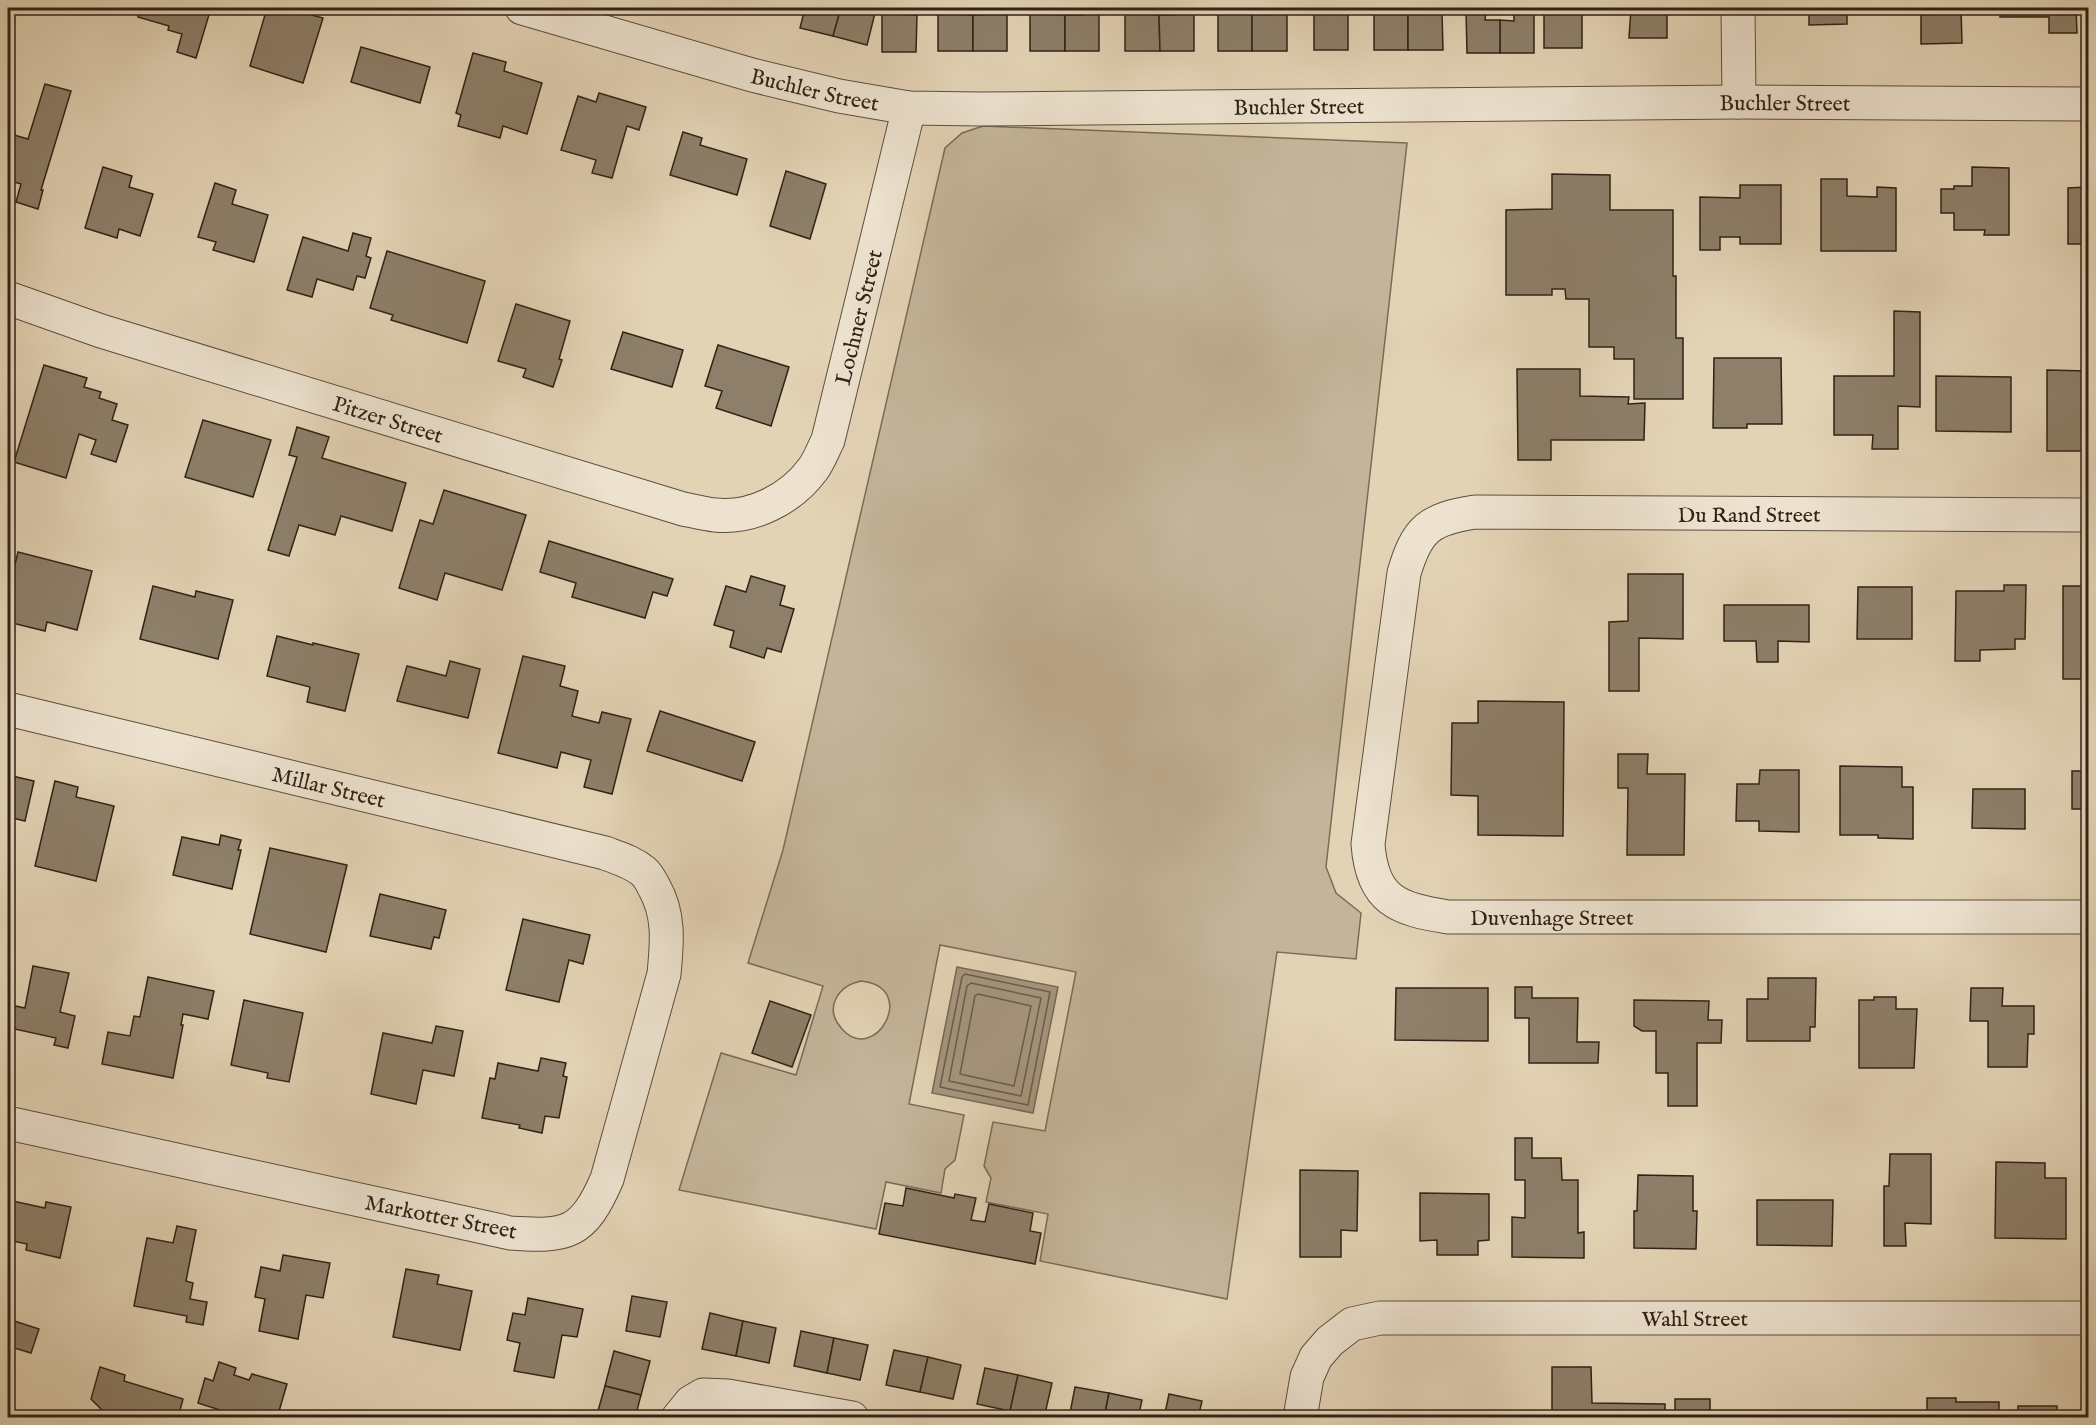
<svg xmlns="http://www.w3.org/2000/svg" width="2096" height="1425" viewBox="0 0 2096 1425" font-family="'IM FELL English',serif">
<style>
.green{fill:#c4b59a;stroke:#7a6c58;stroke-width:1.5;fill-rule:evenodd}
.water{fill:#a6977f;stroke:#766955;stroke-width:1.5}
.lines{fill:none;stroke-linecap:round;stroke-linejoin:round}
.shore{stroke:#6a5d4a;stroke-width:1.5}
.building{fill:#8d7f69;stroke:#2f2316;stroke-width:1.5}
.minor-casing{stroke:#5c4f3e;stroke-width:35}
.minor{stroke:#ede2cf;stroke-width:33}
.labels{text-anchor:middle;stroke-width:4.5;stroke-linejoin:round;paint-order:stroke}
.street-label{font-size:22px;fill:#2f2316;stroke:#ede2cf}
</style>
<rect width="100%" height="100%" fill="#e3d3b5"/>
<filter id="stains"><feTurbulence type="fractalNoise" baseFrequency=".00333" numOctaves="4"/><feColorMatrix values="0 0 0 0 .2 0 0 0 0 .09 0 0 0 0 .02 0 0 0 .5 -.17"/></filter>
<radialGradient id="worn" r=".72"><stop offset=".6" stop-color="#630" stop-opacity="0"/><stop offset="1" stop-color="#630" stop-opacity=".3"/></radialGradient>
<!-- green -->
<path class="green" d="M 983,126 L 1407,143 L 1326,867 L 1336,893 L 1361,913 L 1356,959 L 1277,952 L 1227,1299 L 1040,1261 L 1048,1214 L 986,1202 L 991,1178 L 984,1166 L 993,1122 L 1045,1131 L 1076,972 L 940,945 L 909,1104 L 964,1115 L 955,1160 L 945,1169 L 941,1193 L 886,1182 L 876,1229 L 679,1190 L 721,1053 L 796,1075 L 823,986 L 748,963 L 783,850 L 945,148 L 962,133 ZM 861,981 C 920,987 875,1066 842,1029 C 823,1008 838,986 861,981 Z"/>
<!-- water -->
<polygon class="water" points="957,967 1058,987 1033,1113 932,1093"/>
<g class="lines">
<!-- shore -->
<g class="shore">
<polygon points="965,974 1050,992 1028,1105 940,1087 962,977"/>
<polygon points="971,983 1041,998 1021,1096 949,1081 967,986"/>
<polygon points="978,994 1031,1006 1014,1086 960,1074 975,996"/>
</g>
</g>
<!-- building -->
<g class="building">
<polygon points="141,8 211,8 196,58 177,52 182,34 168,30 169,26 138,17"/>
<polygon points="267,8 285,8 323,18 303,83 250,66"/>
<polygon points="805,8 841,8 833,36 800,28"/>
<polygon points="841,8 876,9 867,45 833,36"/>
<polygon points="1631,8 1667,8 1667,38 1629,38"/>
<polygon points="1809,8 1847,8 1847,24 1809,25"/>
<polygon points="1882,8 1961,8 1962,43 1921,44 1921,9 1882,10"/>
<polygon points="2000,8 2076,8 2077,33 2049,33 2049,17 2000,17"/>
<polygon points="1534,10 1534,53 1500,53 1500,20 1514,21 1514,11"/>
<polygon points="1391,11 1391,14 1408,14 1408,50 1374,50 1374,12"/>
<polygon points="1466,11 1486,11 1485,20 1500,20 1500,53 1467,53"/>
<rect x="1544" y="11" width="38" height="37"/>
<polygon points="1218,12 1252,14 1252,51 1218,51"/>
<polygon points="1331,12 1348,12 1348,50 1314,50 1314,13 1331,13"/>
<polygon points="1425,12 1442,12 1443,50 1408,50 1408,14 1425,14"/>
<polygon points="882,13 917,15 916,52 882,52"/>
<polygon points="938,13 973,15 973,51 938,51"/>
<polygon points="1007,13 1007,51 973,51 973,15"/>
<polygon points="1030,13 1065,15 1065,51 1030,51"/>
<polygon points="1082,13 1099,13 1099,51 1065,51 1065,15 1082,15"/>
<polygon points="1125,13 1159,15 1160,51 1125,51"/>
<polygon points="1177,13 1194,13 1194,51 1160,51 1159,15 1176,15"/>
<polygon points="1269,13 1287,13 1287,51 1252,51 1252,14 1269,15"/>
<polygon points="361,47 430,67 420,103 351,82"/>
<polygon points="473,53 506,62 504,71 542,83 527,134 503,126 500,138 458,126 461,115 456,113"/>
<polygon points="45,84 71,91 41,190 43,190 38,209 16,202 21,184 8,180 8,130 15,133 14,135 28,139"/>
<polygon points="599,93 646,107 639,130 627,126 612,178 592,173 596,160 561,150 578,96 596,102"/>
<polygon points="683,132 702,138 700,145 747,159 737,195 670,175"/>
<polygon points="103,167 132,176 129,187 153,194 140,236 119,229 117,238 85,228"/>
<polygon points="1972,167 2009,168 2009,235 1984,235 1985,230 1954,230 1954,213 1941,213 1941,189 1954,189 1954,186 1972,186"/>
<polygon points="786,171 826,184 810,239 770,226"/>
<polygon points="1552,174 1610,175 1610,210 1673,210 1673,276 1676,276 1676,338 1683,338 1683,399 1634,399 1634,359 1614,359 1614,347 1589,347 1589,299 1566,299 1565,289 1552,289 1552,295 1506,295 1506,210 1552,209"/>
<polygon points="1821,179 1847,179 1847,196 1877,197 1877,187 1896,188 1896,251 1821,251"/>
<polygon points="215,183 236,190 232,204 268,215 254,262 213,250 216,242 198,237"/>
<polygon points="1740,185 1781,185 1781,244 1740,244 1740,237 1720,237 1720,250 1700,250 1700,197 1740,198"/>
<polygon points="2088,187 2088,244 2068,244 2068,188"/>
<polygon points="353,233 371,238 366,256 371,258 365,278 357,276 353,290 317,279 312,297 287,290 303,237 348,251"/>
<polygon points="387,251 485,281 467,343 391,320 393,315 370,308"/>
<polygon points="516,304 570,321 559,359 562,360 553,387 523,377 526,369 498,361"/>
<polygon points="1894,311 1920,312 1920,407 1898,406 1898,449 1872,449 1873,435 1834,435 1834,376 1894,376"/>
<polygon points="623,332 683,350 672,387 611,369"/>
<polygon points="718,345 789,367 771,426 716,408 722,391 705,386"/>
<polygon points="1714,358 1781,358 1782,424 1747,424 1747,428 1713,428"/>
<polygon points="44,365 87,378 84,387 101,392 99,398 117,404 112,420 128,425 116,462 91,454 96,440 79,434 66,478 14,462"/>
<polygon points="1517,369 1580,369 1580,396 1629,397 1628,404 1645,403 1644,440 1551,440 1551,460 1518,460"/>
<polygon points="2047,370 2088,371 2088,451 2047,451"/>
<polygon points="1936,376 2011,377 2011,432 1936,431"/>
<polygon points="203,420 271,440 253,497 185,477"/>
<polygon points="297,427 329,437 322,458 406,483 392,531 341,516 335,535 299,525 289,556 268,550 297,457 289,455"/>
<polygon points="444,490 526,515 502,590 445,573 437,600 399,588 420,520 433,524"/>
<polygon points="549,541 673,579 667,596 653,592 645,618 572,597 576,583 540,572"/>
<polygon points="18,552 92,571 77,630 47,622 45,631 8,622 8,593"/>
<polygon points="1628,574 1683,574 1683,639 1639,638 1639,691 1609,691 1609,622 1628,621"/>
<polygon points="751,576 785,586 780,605 794,609 781,652 767,648 764,658 730,647 734,631 714,625 726,586 746,592"/>
<polygon points="2004,585 2026,585 2025,639 2015,639 2015,649 1980,650 1980,661 1955,661 1956,591 2004,591"/>
<polygon points="153,586 195,597 196,591 233,600 218,659 140,639"/>
<rect x="2063" y="586" width="25" height="93"/>
<polygon points="1858,587 1912,587 1912,639 1857,639"/>
<polygon points="1724,605 1809,605 1809,642 1778,641 1778,662 1757,662 1756,641 1724,641"/>
<polygon points="277,636 313,645 313,643 359,654 345,711 307,702 310,687 267,676"/>
<polygon points="523,656 565,666 560,686 578,691 572,716 599,723 602,712 631,719 612,794 584,787 591,760 561,752 557,768 498,753"/>
<polygon points="450,661 480,669 468,718 397,701 407,666 446,676"/>
<polygon points="1478,701 1564,702 1563,836 1478,835 1478,796 1451,795 1452,723 1478,723"/>
<polygon points="660,711 755,742 742,781 647,751"/>
<polygon points="1618,754 1648,754 1647,774 1685,774 1684,855 1627,855 1628,788 1618,788"/>
<polygon points="1840,766 1902,767 1902,787 1913,787 1913,839 1878,838 1878,835 1840,835"/>
<polygon points="1760,770 1799,770 1799,832 1759,831 1759,821 1736,821 1737,784 1759,784"/>
<rect x="2072" y="771" width="16" height="38"/>
<polygon points="8,775 34,781 25,821 8,817"/>
<polygon points="55,781 78,787 76,797 114,806 96,881 35,866"/>
<polygon points="1973,789 2025,789 2025,829 1972,828"/>
<polygon points="221,835 241,840 238,850 241,850 232,889 173,875 182,837 219,845"/>
<polygon points="270,848 347,865 326,952 250,934"/>
<polygon points="380,894 446,910 439,938 434,937 431,949 370,936"/>
<polygon points="523,919 590,935 583,964 569,960 559,1002 506,990"/>
<polygon points="33,966 69,973 60,1012 75,1016 68,1048 54,1045 56,1038 10,1028 15,1006 25,1008"/>
<polygon points="148,977 214,991 208,1019 183,1014 181,1025 183,1025 173,1078 102,1064 108,1032 130,1036 134,1016 140,1017"/>
<polygon points="1768,978 1816,978 1815,1027 1810,1027 1810,1041 1747,1041 1747,999 1768,999"/>
<polygon points="1515,987 1532,987 1532,998 1578,998 1577,1042 1599,1042 1598,1063 1529,1063 1529,1018 1515,1018"/>
<polygon points="1396,988 1488,988 1488,1041 1395,1040"/>
<polygon points="1971,988 2003,988 2002,1006 2034,1006 2034,1034 2028,1034 2027,1067 1988,1067 1988,1021 1970,1021"/>
<polygon points="1874,997 1896,997 1896,1009 1917,1009 1914,1068 1859,1068 1859,1000 1874,1000"/>
<polygon points="244,1000 303,1013 289,1082 267,1078 268,1073 231,1065"/>
<polygon points="1634,1000 1709,1001 1708,1020 1722,1020 1721,1043 1697,1043 1697,1106 1668,1106 1668,1073 1656,1073 1656,1031 1642,1031 1634,1026"/>
<polygon points="770,1001 811,1015 792,1067 752,1053"/>
<polygon points="436,1026 463,1031 454,1076 423,1070 416,1104 371,1094 383,1033 432,1043"/>
<polygon points="541,1058 566,1063 563,1076 567,1077 559,1118 545,1116 542,1133 519,1128 520,1125 482,1118 490,1078 495,1079 498,1063 538,1071"/>
<polygon points="1515,1138 1532,1138 1532,1158 1561,1158 1562,1180 1578,1180 1578,1233 1584,1232 1584,1258 1512,1257 1512,1217 1525,1218 1525,1180 1515,1180"/>
<polygon points="1890,1154 1931,1154 1931,1224 1905,1223 1906,1246 1884,1246 1884,1186 1889,1186"/>
<polygon points="1996,1162 2045,1163 2045,1178 2066,1178 2066,1239 1995,1238"/>
<polygon points="1300,1170 1358,1171 1357,1231 1341,1230 1341,1257 1300,1257"/>
<polygon points="1638,1175 1693,1176 1693,1211 1697,1211 1696,1249 1634,1248 1634,1211 1637,1211"/>
<polygon points="906,1188 954,1198 955,1194 976,1198 971,1220 985,1222 989,1204 1033,1213 1030,1231 1041,1233 1035,1264 879,1234 885,1203 903,1206"/>
<polygon points="1420,1193 1489,1194 1489,1240 1478,1241 1478,1255 1437,1255 1437,1240 1420,1241"/>
<polygon points="8,1200 45,1208 46,1202 71,1207 60,1258 26,1250 27,1244 8,1240"/>
<polygon points="1757,1200 1833,1200 1832,1246 1757,1245"/>
<polygon points="177,1226 196,1230 186,1281 193,1283 190,1299 207,1302 203,1325 186,1322 187,1316 134,1306 147,1238 173,1243"/>
<polygon points="283,1255 330,1263 323,1298 306,1295 298,1339 259,1331 265,1299 255,1297 261,1267 280,1271"/>
<polygon points="406,1269 439,1275 437,1284 472,1291 460,1350 393,1337"/>
<polygon points="632,1296 667,1302 660,1337 626,1331"/>
<polygon points="528,1298 583,1309 577,1337 562,1335 554,1378 514,1371 520,1343 507,1340 513,1313 525,1315"/>
<polygon points="710,1313 743,1321 736,1356 702,1349"/>
<polygon points="8,1319 39,1329 31,1353 11,1347 8,1357"/>
<polygon points="743,1321 776,1328 769,1363 736,1356"/>
<polygon points="801,1331 834,1338 827,1373 794,1366"/>
<polygon points="834,1338 868,1345 860,1380 827,1373"/>
<polygon points="894,1350 928,1357 920,1392 886,1385"/>
<polygon points="614,1351 650,1361 641,1395 605,1386"/>
<polygon points="928,1357 961,1365 953,1399 920,1392"/>
<polygon points="219,1362 236,1368 234,1375 249,1380 252,1374 287,1384 277,1418 222,1418 223,1411 198,1403 205,1378 213,1381"/>
<polygon points="100,1367 125,1375 124,1381 183,1399 178,1418 105,1418 106,1414 91,1399"/>
<polygon points="1552,1367 1591,1367 1592,1403 1665,1404 1665,1418 1552,1418"/>
<polygon points="985,1368 1018,1375 1010,1411 977,1404"/>
<polygon points="1018,1375 1052,1383 1044,1418 1010,1411"/>
<polygon points="605,1386 641,1395 635,1418 596,1418"/>
<polygon points="1075,1387 1109,1393 1104,1418 1069,1418"/>
<polygon points="1109,1393 1142,1400 1138,1418 1104,1418"/>
<polygon points="1169,1394 1202,1401 1198,1418 1164,1418"/>
<polygon points="1927,1398 1956,1398 1956,1402 1999,1402 1999,1418 1927,1418"/>
<polygon points="1675,1399 1710,1399 1710,1412 1739,1413 1739,1418 1675,1418"/>
<polygon points="2018,1406 2057,1406 2057,1412 2088,1412 2088,1418 2018,1418"/>
<polygon points="1199,1413 1220,1418 1198,1418"/>
<rect x="1822" y="1415" width="25" height="3"/>
<rect x="1357" y="1416" width="37" height="2"/>
</g>
<g class="lines">
<defs>
<g id="minor">
<path id="s1" d="M 522,8 L 752,75 L 839,96 L 909,108 L 979,109 L 1739,102 L 2088,104"/>
<polyline points="1738,8 1739,102"/>
<path id="s2" d="M 8,298 L 101,331 L 683,509 C 694,511 705,514 715,515 C 752,519 791,499 813,469 C 819,461 823,450 828,440 L 909,108"/>
<path id="s3" d="M 2088,515 L 1475,512 C 1429,519 1417,529 1404,573 L 1368,844 C 1372,900 1397,909 1448,917 L 2088,917"/>
<path id="s4" d="M 8,709 L 605,853 C 618,858 632,862 643,871 C 648,875 651,881 654,887 C 670,915 667,943 664,974 L 607,1179 C 583,1234 568,1237 510,1233 L 8,1123"/>
<polyline points="678,1418 691,1402 703,1395 728,1396 852,1418"/>
<path id="s5" d="M 1300,1418 L 1307,1377 L 1316,1357 L 1330,1341 L 1352,1324 L 1380,1318 L 2088,1318"/>
</g>
</defs>
<!-- minor casing -->
<use href="#minor" class="minor-casing"/>
<!-- minor -->
<use href="#minor" class="minor"/>
</g>
<g class="labels">
<!-- street labels -->
<g class="street-label">
<text dy="8" stroke="none"><textPath href="#s1" startOffset="304">Buchler Street</textPath></text>
<text dy="8" stroke="none"><textPath href="#s1" startOffset="1276">Buchler Street</textPath></text>
<text dy="8" stroke="none"><textPath href="#s1" startOffset="790">Buchler Street</textPath></text>
<text dy="8" stroke="none"><textPath href="#s2" startOffset="1012">Lochner Street</textPath></text>
<text dy="8" stroke="none"><textPath href="#s2" startOffset="399">Pitzer Street</textPath></text>
<text x="1749" y="522">Du Rand Street</text>
<text dy="8" stroke="none"><textPath href="#s4" startOffset="330">Millar Street</textPath></text>
<text dy="8" stroke="none"><textPath href="#s3" startOffset="1214">Duvenhage Street</textPath></text>
<text transform="translate(441 1216) rotate(11)" y="8">Markotter Street</text>
<text dy="8" stroke="none"><textPath href="#s5" startOffset="456">Wahl Street</textPath></text>
</g>
</g>
<!-- margin -->
<rect width="2096" height="1425" fill="none" stroke="#e3d3b5" stroke-width="30"/>
<rect x="9" y="9" width="2078" height="1407" fill="none" stroke="#2f2316" stroke-width="3"/>
<rect x="15" y="15" width="2066" height="1395" fill="none" stroke="#2f2316" stroke-width="1.5"/>
<rect width="100%" height="100%" filter="url(#stains)"/>
<rect width="100%" height="100%" fill="url(#worn)"/>
</svg>
